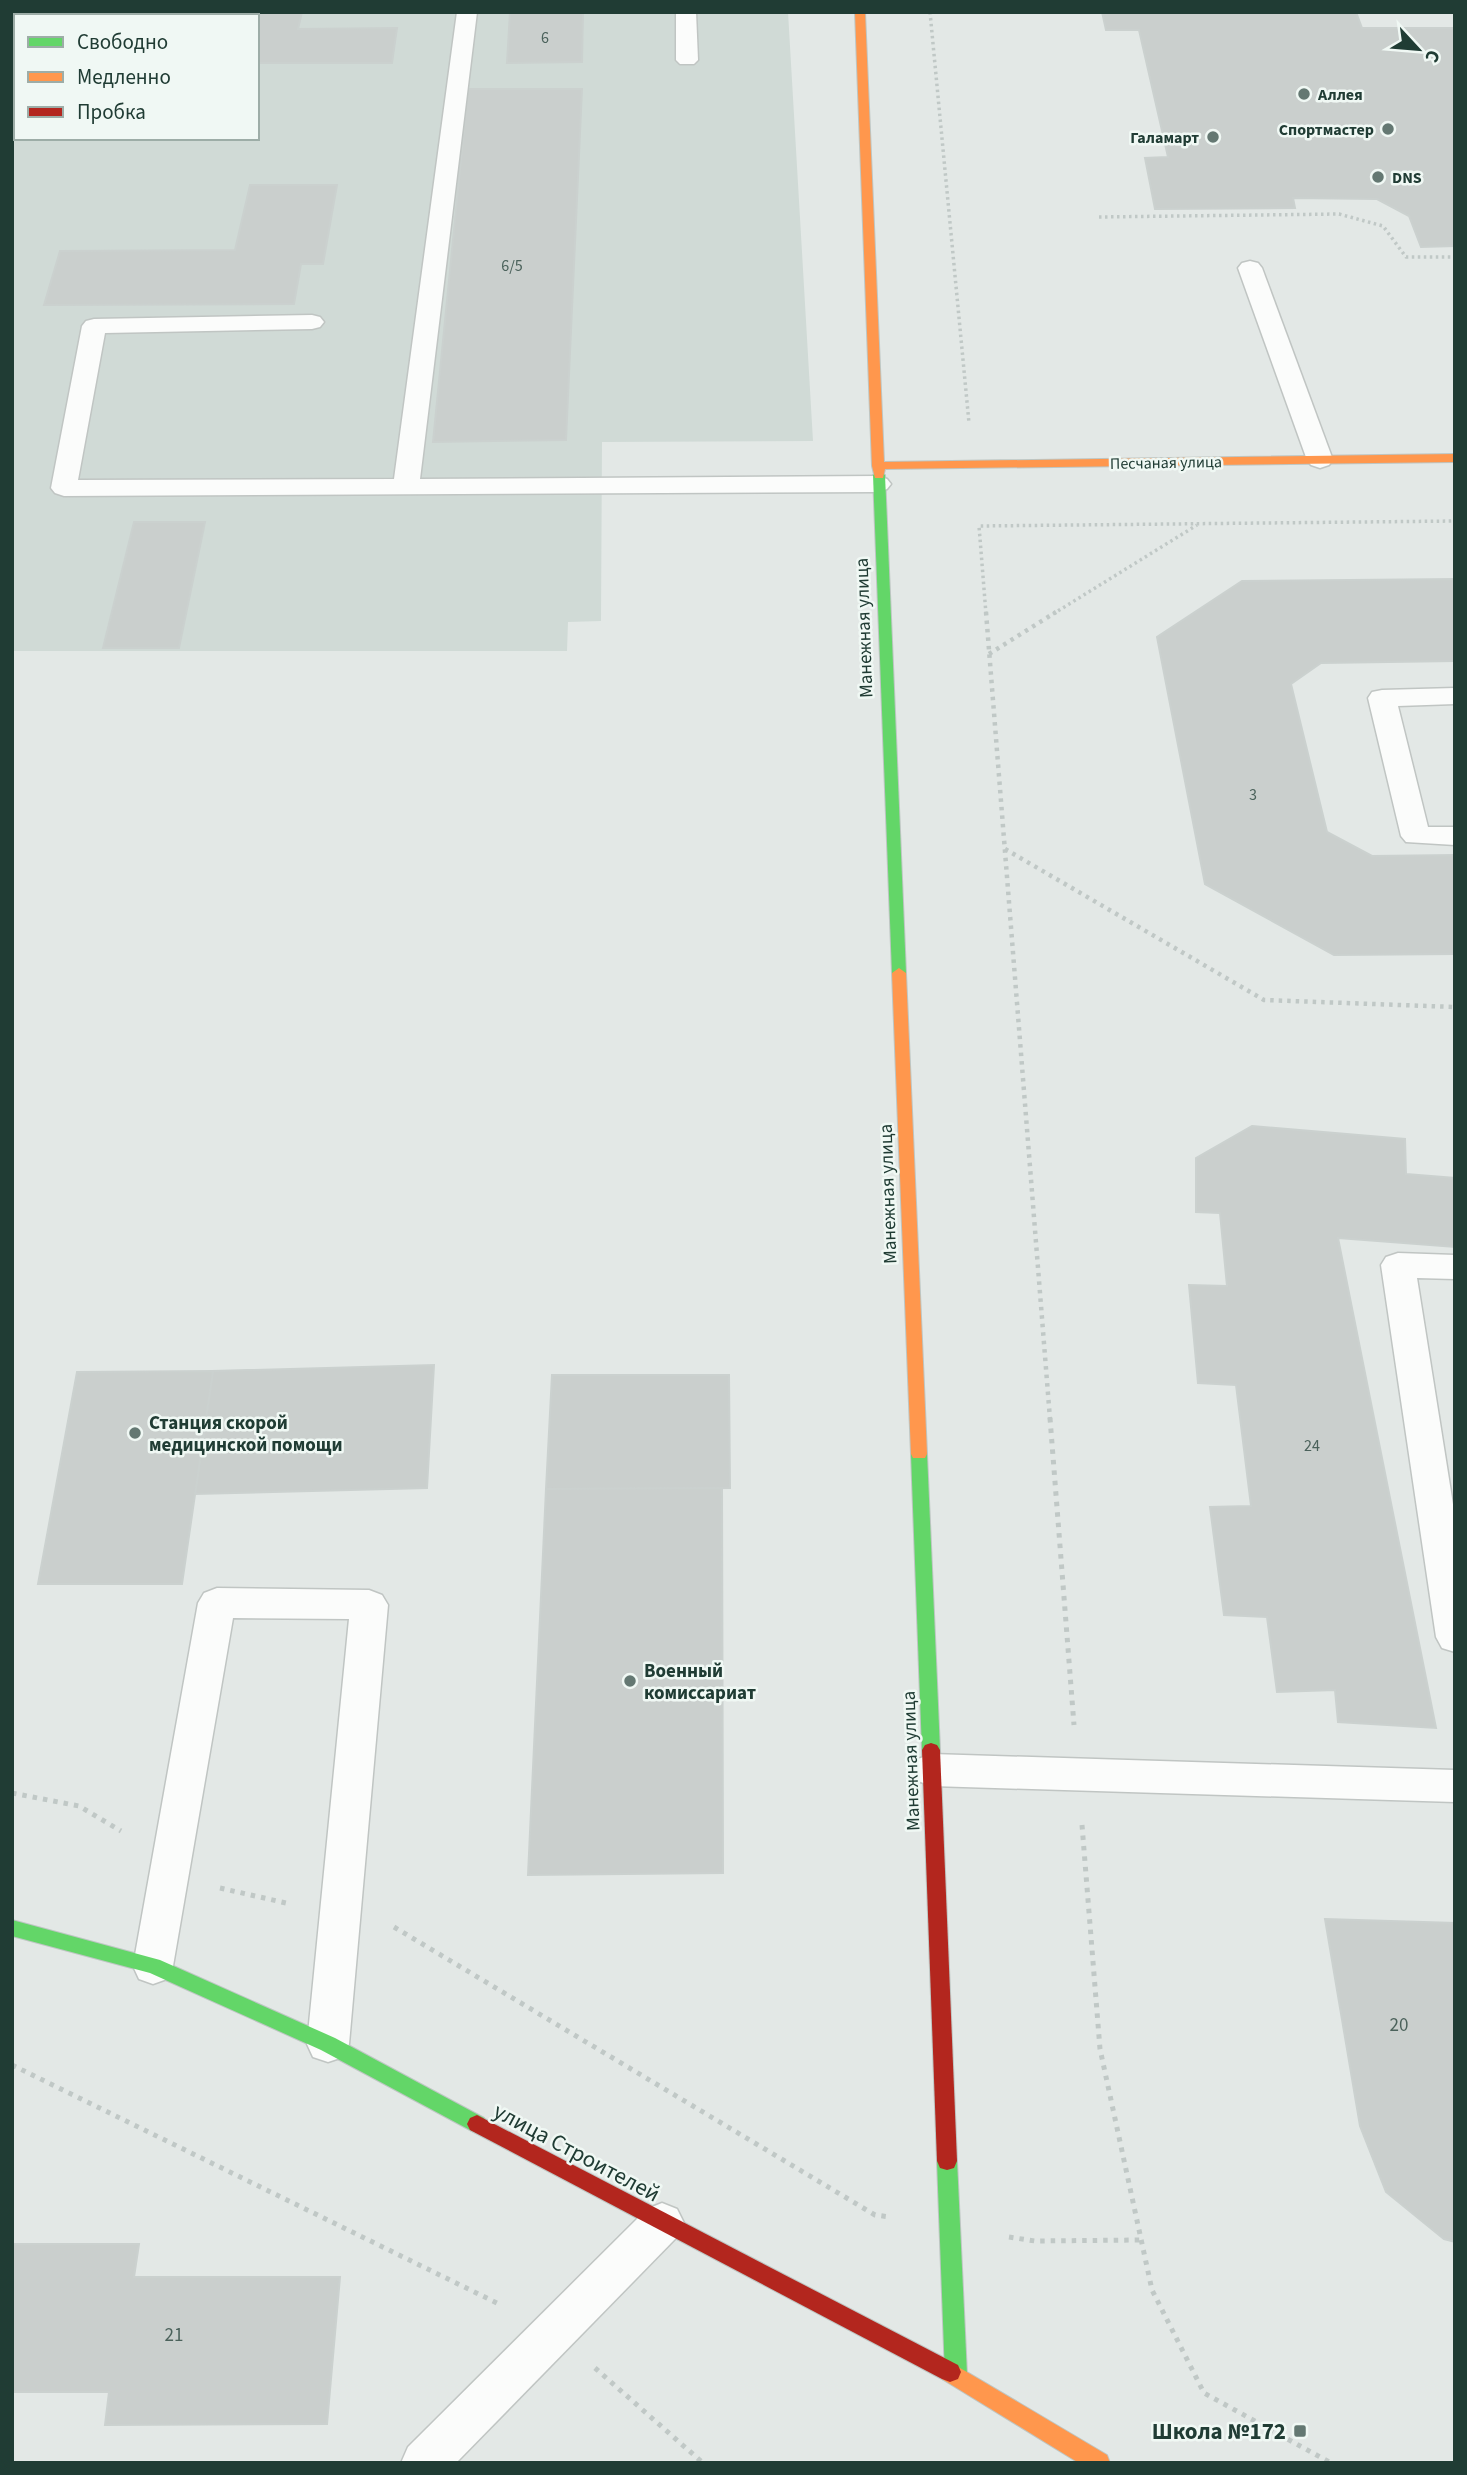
<svg xmlns="http://www.w3.org/2000/svg" width="1467" height="2475" viewBox="0 0 1467 2475" font-family="'Source Sans 3',sans-serif">
<style>
.built{fill:#d0dad6;fill-rule:evenodd}
.building{fill:#cacfcd;stroke:#cbd1cf;stroke-width:2}
.lines{fill:none;stroke-linecap:round;stroke-linejoin:round}
.lane-casing{stroke:#c0c5c3;stroke-width:3}
.fast-casing{stroke:#bec6c3;stroke-width:2}
.slow-casing{stroke:#bec6c3;stroke-width:2}
.jam-casing{stroke:#bec6c3;stroke-width:2}
.path-far2{stroke:#c0c8c6;stroke-width:3.5;stroke-dasharray:2.5 3.5;stroke-linecap:butt}
.path-far1{stroke:#c0c8c6;stroke-width:4.5;stroke-dasharray:3.5 5;stroke-linecap:butt}
.path{stroke:#c0c8c6;stroke-width:5;stroke-dasharray:4.5 6;stroke-linecap:butt}
.lane{fill:#fbfcfb;fill-rule:evenodd}
.fast{fill:#63d668;fill-rule:evenodd}
.slow{fill:#ff974d;fill-rule:evenodd}
.jam{fill:#b3261e;fill-rule:evenodd}
.poi-dot{fill:#647872;stroke:#f0f8f4;stroke-width:2.5}
.labels{text-anchor:middle;stroke-width:5;stroke-linejoin:round;paint-order:stroke}
.number-label{font-size:16px;fill:#4b625b}
.far-poi-label{font-size:16px;font-weight:bold;fill:#203c34;stroke:#f0f8f4;text-anchor:start}
.far-street-label{font-size:16px;fill:#203c34;stroke:#f0f8f4}
.street-label{font-size:19px;fill:#203c34;stroke:#f0f8f4}
.poi-label{font-size:19px;font-weight:bold;fill:#203c34;stroke:#f0f8f4;text-anchor:start}
.near-number-label{font-size:19px;fill:#4b625b}
.near-street-label{font-size:23px;fill:#203c34;stroke:#f0f8f4}
.near-poi-label{font-size:23px;font-weight:bold;fill:#203c34;stroke:#f0f8f4;text-anchor:end}
</style>
<rect width="100%" height="100%" fill="#e3e8e6"/>
<!-- built -->
<path class="built" d="M 12,12 L 788,12 L 813,441 L 602,442 L 601,621 L 568,622 L 567,651 L 12,651 ZM 16,16 L 257,16 L 257,138 L 16,138 Z"/>
<!-- building -->
<g class="building">
<polygon points="220,12 302,12 298,29 397,28 392,63 257,63 257,16 219,16"/>
<polygon points="510,12 583,12 582,62 507,63"/>
<polygon points="1102,12 1356,12 1362,28 1455,28 1455,246 1421,247 1409,216 1377,199 1293,198 1295,208 1155,209 1145,158 1168,157 1139,30 1106,30"/>
<polygon points="468,89 582,89 566,440 433,442"/>
<polygon points="250,185 337,185 323,264 301,264 294,304 44,305 60,251 235,250"/>
<polygon points="134,522 205,522 179,648 103,648"/>
<polygon points="1455,579 1455,661 1321,663 1291,684 1327,832 1372,856 1455,855 1455,954 1334,955 1205,884 1157,637 1242,581"/>
<polygon points="1252,1126 1405,1139 1406,1174 1455,1178 1455,1247 1338,1238 1436,1728 1338,1722 1335,1690 1277,1692 1267,1617 1224,1615 1210,1507 1251,1506 1236,1385 1198,1383 1189,1285 1227,1286 1220,1213 1196,1212 1196,1158"/>
<polygon points="434,1365 427,1488 195,1494 213,1371"/>
<polygon points="213,1371 182,1584 38,1584 77,1372"/>
<polygon points="552,1375 729,1375 730,1488 546,1489"/>
<polygon points="722,1488 723,1873 528,1875 546,1489"/>
<polygon points="1325,1919 1455,1923 1455,2242 1444,2239 1386,2192 1360,2126"/>
<polygon points="12,2244 139,2244 134,2277 340,2277 327,2424 105,2425 109,2392 12,2392"/>
</g>
<g class="lines">
<defs>
<g id="lane">
<polygon points="139,12 159,12 158,16 138,16"/>
<polygon points="457,12 477,12 420,479 878,476 887,479 891,484 887,489 878,492 64,496 55,493 51,488 82,326 86,321 94,319 312,315 320,317 324,322 320,327 312,329 105,333 78,480 394,479"/>
<polygon points="676,12 696,12 698,60 694,64 680,64 676,60"/>
<polygon points="1250,261 1258,263 1262,268 1333,460 1329,465 1320,468 1311,465 1307,460 1238,268 1242,263"/>
<polygon points="1455,688 1455,704 1398,706 1428,827 1455,827 1455,845 1406,842 1401,836 1368,698 1372,692 1382,690"/>
<polygon points="1398,1253 1455,1255 1455,1279 1417,1278 1455,1517 1455,1652 1442,1648 1436,1637 1381,1265 1386,1257"/>
<polygon points="217,1588 369,1590 382,1595 388,1605 349,2044 343,2057 328,2062 313,2057 307,2044 349,1619 233,1618 173,1966 167,1979 153,1984 139,1979 133,1966 198,1603 204,1593"/>
<polygon points="932,1754 1455,1770 1455,1802 932,1786 918,1781 913,1770 918,1759"/>
<polygon points="662,2203 677,2209 684,2223 677,2237 456,2463 401,2463 408,2447 647,2209"/>
</g>
<g id="fast">
<polygon points="879,471 885,475 906,973 899,978 892,973 873,475"/>
<polygon points="919,1448 925,1450 927,1454 940,1750 937,1755 931,1757 925,1755 922,1750 911,1454 913,1450"/>
<polygon points="12,1920 160,1960 335,2038 484,2118 487,2124 484,2130 477,2133 470,2130 321,2050 150,1973 12,1936"/>
<polygon points="947,2152 954,2154 957,2161 967,2375 964,2382 956,2385 948,2382 945,2375 937,2161 940,2154"/>
</g>
<g id="slow">
<polygon points="855,12 865,12 884,462 1455,454 1455,462 885,469 883,478 875,478 872,466"/>
<polygon points="899,968 906,973 927,1454 925,1458 913,1458 911,1454 892,973"/>
<polygon points="950,2362 1107,2455 1110,2463 1079,2463 942,2379 939,2372 942,2365"/>
</g>
<g id="jam">
<polygon points="931,1743 937,1745 940,1750 957,2161 954,2168 947,2170 940,2168 937,2161 922,1750 925,1745"/>
<polygon points="477,2115 958,2365 961,2372 958,2379 950,2382 942,2379 470,2130 467,2124 470,2118"/>
</g>
</defs>
<!-- lane casing -->
<use href="#lane" class="lane-casing"/>
<!-- fast casing -->
<use href="#fast" class="fast-casing"/>
<!-- slow casing -->
<use href="#slow" class="slow-casing"/>
<!-- jam casing -->
<use href="#jam" class="jam-casing"/>
<!-- path-far2 -->
<g class="path-far2">
<polyline points="930,12 969,423"/>
<polyline points="1099,217 1339,214 1383,226 1406,257 1455,257"/>
<polyline points="986,614 979,526 1455,521"/>
<polyline points="1053,614 1197,525"/>
</g>
<!-- path-far1 -->
<g class="path-far1">
<polyline points="986,612 1050,1419"/>
<polyline points="989,654 1056,612"/>
<polyline points="1005,849 1264,1000 1455,1007"/>
</g>
<!-- path -->
<g class="path">
<polyline points="1050,1418 1074,1725"/>
<polyline points="12,1793 79,1806 121,1831"/>
<polyline points="1082,1825 1100,2049 1152,2290 1204,2393 1331,2463"/>
<polyline points="220,1888 286,1903"/>
<polyline points="394,1927 875,2215 890,2217"/>
<polyline points="12,2065 501,2305"/>
<polyline points="1009,2237 1035,2241 1141,2240"/>
<polyline points="595,2368 703,2463"/>
</g>
<!-- lane -->
<use href="#lane" class="lane"/>
<!-- fast -->
<use href="#fast" class="fast"/>
<!-- slow -->
<use href="#slow" class="slow"/>
<!-- jam -->
<use href="#jam" class="jam"/>
</g>
<!-- markers -->
<g class="poi-dot">
<circle cx="1304" cy="94" r="7"/>
<circle cx="1388" cy="129" r="7"/>
<circle cx="1213" cy="137" r="7"/>
<circle cx="1378" cy="177" r="7"/>
<circle cx="135" cy="1433" r="7"/>
<circle cx="630" cy="1681" r="7"/>
<rect x="1293" y="2424" width="14" height="14" rx="3.5"/>
</g>
<g class="labels">
<!-- number labels -->
<g class="number-label">
<text x="545" y="43">6</text>
<text x="512" y="271">6/5</text>
<text x="1253" y="800">3</text>
<text x="1312" y="1451">24</text>
</g>
<!-- far-poi labels -->
<g class="far-poi-label">
<text x="1318" y="100">Аллея</text>
<text x="1374" y="135" text-anchor="end">Спортмастер</text>
<text x="1199" y="143" text-anchor="end">Галамарт</text>
<text x="1392" y="183">DNS</text>
</g>
<!-- far-street labels -->
<g class="far-street-label">
<text transform="translate(1166 462) rotate(-1)" y="6">Песчаная улица</text>
</g>
<!-- street labels -->
<g class="street-label">
<text transform="translate(863 628) rotate(-92)" y="7">Манежная улица</text>
<text transform="translate(887 1194) rotate(-92)" y="7">Манежная улица</text>
<text transform="translate(910 1761) rotate(-92)" y="7">Манежная улица</text>
</g>
<!-- poi labels -->
<g class="poi-label">
<text x="149" y="1429">Станция скорой<tspan x="149" dy="22">медицинской помощи</tspan></text>
<text x="644" y="1677">Военный<tspan x="644" dy="22">комиссариат</tspan></text>
</g>
<!-- near-number labels -->
<g class="near-number-label">
<text x="1399" y="2031">20</text>
<text x="174" y="2341">21</text>
</g>
<!-- near-street labels -->
<g class="near-street-label">
<text transform="translate(577 2152) rotate(28)" y="8">улица Строителей</text>
</g>
<!-- near-poi labels -->
<g class="near-poi-label">
<text x="1286" y="2439">Школа №172</text>
</g>
</g>
<!-- border -->
<rect width="1467" height="2475" fill="none" stroke="#203c34" stroke-width="28"/>
<!-- legend -->
<rect x="14" y="14" width="245" height="126" fill="#f0f8f4" stroke="#9dada7" stroke-width="2"/>
<rect x="28" y="37" width="35" height="10" fill="#63d668" stroke="#9dada7" stroke-width="2"/>
<text x="77" y="49" font-size="21" fill="#203c34">Свободно</text>
<rect x="28" y="72" width="35" height="10" fill="#ff974d" stroke="#9dada7" stroke-width="2"/>
<text x="77" y="84" font-size="21" fill="#203c34">Медленно</text>
<rect x="28" y="107" width="35" height="10" fill="#b3261e" stroke="#9dada7" stroke-width="2"/>
<text x="77" y="119" font-size="21" fill="#203c34">Пробка</text>
<!-- north arrow -->
<g transform="translate(1418 49) rotate(116)" stroke="#f0f8f4" stroke-width="5" paint-order="stroke">
<path d="M0-5L12 26L0 18L-12 26Z" fill="#203c34"/>
<text y="-10" font-size="19" font-weight="bold" text-anchor="middle" fill="#203c34">С</text>
</g>
</svg>
